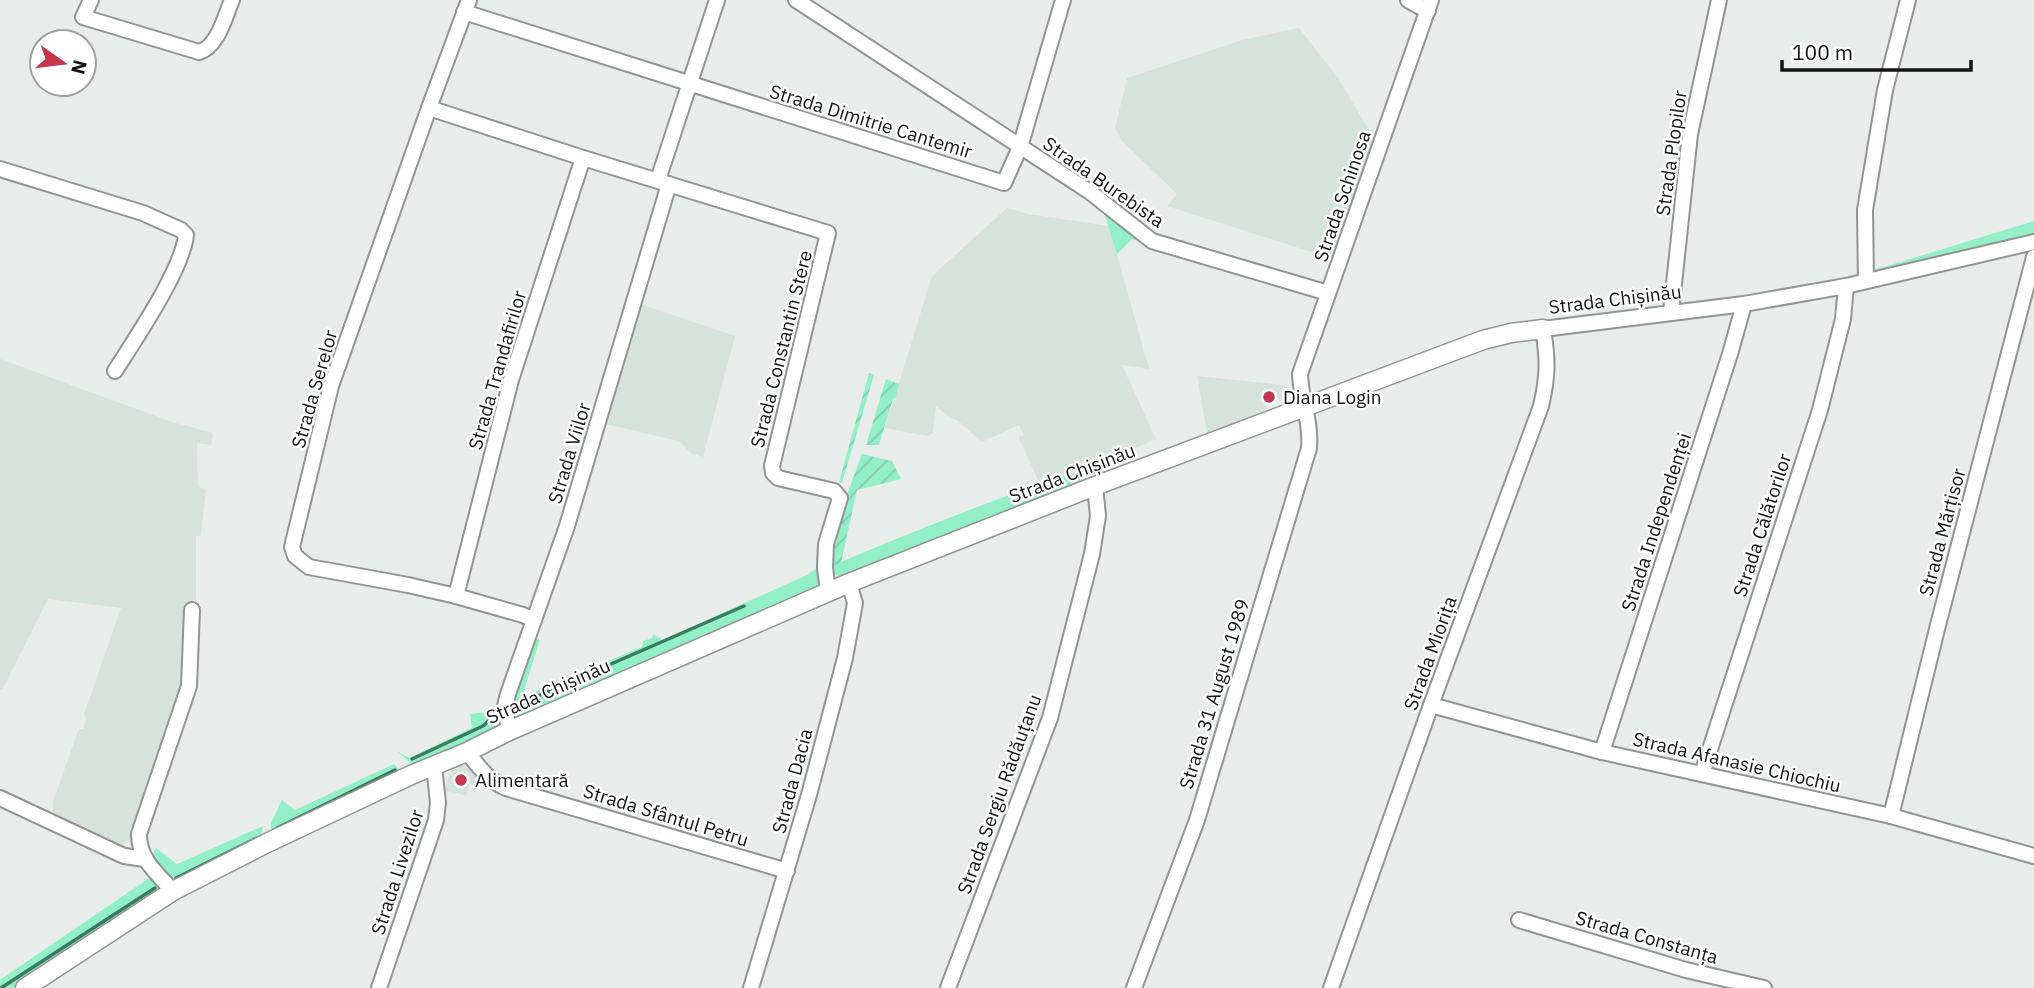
<svg xmlns="http://www.w3.org/2000/svg" width="2034" height="988" viewBox="0 0 2034 988" font-family="'IBM Plex Sans',sans-serif">
<style>
.built{fill:#d6e3dd}
.green{fill:#93efc8}
.garden{fill:url(#garden-furrows)}
.lines{fill:none;stroke-linecap:round;stroke-linejoin:round}
.stream{stroke:#3a7c62;stroke-width:3.5}
.minor-casing{stroke:#919593;stroke-width:18}
.tertiary-casing{stroke:#919593;stroke-width:21}
.minor{stroke:#fff;stroke-width:14}
.tertiary{stroke:#fff;stroke-width:18}
.poi-dot{fill:#c5354e;stroke:#fff;stroke-width:2.5}
.labels{text-anchor:middle;stroke-width:5;stroke-linejoin:round;paint-order:stroke}
.street-label{font-size:19px;fill:#131413;stroke:#fff}
.poi-label{font-size:19px;fill:#131413;stroke:#fff;text-anchor:start}
</style>
<defs>
<pattern id="garden-furrows" width="10" height="10" patternUnits="userSpaceOnUse" patternTransform="scale(1.75)"><rect width="10" height="10" fill="#93efc8"/><path d="M-1 1l2-2M0 10L10 0M9 11l2-2" fill="none" stroke="#7eccab"/></pattern>
</defs>
<rect width="100%" height="100%" fill="#e8edeb"/>
<!-- built -->
<g class="built">
<polygon points="1299,28 1338,78 1373,137 1336,254 1321,255 1167,206 1177,194 1121,140 1115,128 1127,78 1242,40"/>
<polygon points="1007,208 1029,214 1109,226 1149,369 1122,365 1156,439 1092,467 1040,484 1018,437 1024,435 1019,425 982,442 957,420 950,418 936,406 933,433 927,436 885,428 932,276"/>
<polygon points="640,304 735,336 703,457 691,453 679,441 605,424"/>
<polygon points="0,359 172,422 213,433 211,445 197,443 198,487 206,489 201,536 196,536 196,610 185,611 179,708 132,837 122,846 60,820 53,814 53,801 79,729 83,729 86,719 84,714 121,608 48,599 2,690 0,689"/>
<polygon points="1197,376 1274,384 1292,388 1291,392 1282,402 1276,397 1265,408 1263,413 1207,433"/>
<polygon points="461,765 471,769 479,778 477,786 469,784 466,796 444,790 451,771"/>
</g>
<!-- green -->
<g class="green">
<polygon points="1096,205 1149,244 1132,239 1117,254 1104,213"/>
<polygon points="2034,221 2034,237 1873,274 1871,271"/>
<path d="M 1081,471 L 1086,484 L 843,577 L 836,575 L 829,567 C 912,532 995,498 1081,471 Z"/>
<path d="M 820,546 L 821,570 L 818,587 L 519,720 C 502,701 523,660 530,638 L 540,639 L 522,697 L 642,647 L 643,641 L 652,638 L 653,634 L 662,640 L 807,575 L 816,569 L 817,548 Z"/>
<polygon points="497,704 500,706 494,730 414,766 397,751 409,758 472,728 470,714 487,712"/>
<polygon points="394,764 401,772 271,835 271,823 282,800 295,810"/>
<polygon points="263,826 260,840 179,879 168,875 152,856 156,848 177,864"/>
<polygon points="152,876 157,883 157,893 12,988 0,988 0,980"/>
</g>
<!-- garden -->
<g class="garden">
<polygon points="869,373 874,375 842,483 839,482"/>
<polygon points="886,379 899,384 896,397 893,399 879,445 866,445"/>
<polygon points="862,454 892,461 901,479 857,490 841,563 829,567 834,530"/>
</g>
<g class="lines">
<!-- stream -->
<g class="stream">
<polyline points="517,705 744,606"/>
<polyline points="412,759 483,726 495,715"/>
<polyline points="277,828 395,770"/>
<polyline points="176,878 257,838"/>
<polyline points="1,988 155,888"/>
</g>
<defs>
<g id="minor">
<path d="M 91,0 L 83,17 L 199,52 C 218,47 225,16 232,0"/>
<polyline points="469,0 429,108 331,386 292,547 295,556 309,567 408,585 456,596 523,615 534,620"/>
<polyline points="796,0 1090,192 1152,241 1328,293"/>
<polyline points="1408,0 1428,11"/>
<polyline points="464,12 1004,183 1020,147 1063,0"/>
<polyline points="429,108 583,158 828,233 772,466 773,473 778,478 834,491 840,498 826,544 825,568 828,591"/>
<path d="M 0,169 L 143,213 L 181,230 L 186,235 C 182,271 135,339 115,371"/>
<polyline points="658,180 717,0"/>
<polyline points="1866,281 1865,210 1885,90 1908,0"/>
<polyline points="1671,312 1690,134 1719,0"/>
<polyline points="456,596 511,380 583,158"/>
<polyline points="1431,705 1602,752 1891,816 2034,856"/>
<polyline points="509,731 505,706 508,694 567,526 669,184"/>
<path d="M 467,752 C 479,767 488,780 506,788 L 787,871"/>
<polyline points="1602,752 1730,354 1744,304"/>
<polyline points="1702,774 1820,410 1843,319 1846,286"/>
<polyline points="0,798 124,856 145,859"/>
<polyline points="1891,816 1938,625 2034,257"/>
<path d="M 173,891 C 157,873 139,860 139,834 L 189,686 L 192,610"/>
<polyline points="1519,920 1686,970 1764,988"/>
<polyline points="379,988 436,820 438,803 434,766"/>
<polyline points="751,988 809,795 845,658 855,603 849,583"/>
<polyline points="948,988 1050,718 1092,554 1098,516 1095,486"/>
<path d="M 1134,988 L 1197,820 L 1309,448 C 1311,419 1301,401 1300,374 L 1431,0"/>
<path d="M 1331,988 L 1431,705 L 1541,406 C 1548,376 1548,359 1543,329 L 1744,304 L 1846,286 L 2034,242"/>
</g>
<polyline id="tertiary" points="25,988 173,891 267,843 411,775 467,752 509,731 849,583 1095,486 1483,340 1511,333 1543,329"/>
</defs>
<!-- minor casing -->
<use href="#minor" class="minor-casing"/>
<!-- tertiary casing -->
<use href="#tertiary" class="tertiary-casing"/>
<!-- minor -->
<use href="#minor" class="minor"/>
<!-- tertiary -->
<use href="#tertiary" class="tertiary"/>
</g>
<!-- markers -->
<g class="poi-dot">
<circle cx="1269" cy="397" r="7"/>
<circle cx="461" cy="780" r="7"/>
</g>
<g class="labels">
<!-- street labels -->
<g class="street-label">
<text transform="translate(871 121) rotate(17)" y="7">Strada Dimitrie Cantemir</text>
<text transform="translate(1671 153) rotate(-82)" y="7">Strada Plopilor</text>
<text transform="translate(1104 182) rotate(35)" y="7">Strada Burebista</text>
<text transform="translate(1342 196) rotate(-71)" y="7">Strada Schinosa</text>
<text transform="translate(1615 299) rotate(-7)" y="7">Strada Chișinău</text>
<text transform="translate(781 349) rotate(-76)" y="7">Strada Constantin Stere</text>
<text transform="translate(497 370) rotate(-74)" y="7">Strada Trandafirilor</text>
<text transform="translate(314 389) rotate(-74)" y="7">Strada Serelor</text>
<text transform="translate(569 453) rotate(-73)" y="7">Strada Viilor</text>
<text transform="translate(1072 473) rotate(-21)" y="7">Strada Chișinău</text>
<text transform="translate(1656 522) rotate(-72)" y="7">Strada Independenței</text>
<text transform="translate(1762 525) rotate(-72)" y="7">Strada Călătorilor</text>
<text transform="translate(1942 532) rotate(-75)" y="7">Strada Mărțisor</text>
<text transform="translate(1430 653) rotate(-70)" y="7">Strada Miorița</text>
<text transform="translate(548 691) rotate(-24)" y="7">Strada Chișinău</text>
<text transform="translate(1214 694) rotate(-73)" y="7">Strada 31 August 1989</text>
<text transform="translate(1737 762) rotate(13)" y="7">Strada Afanasie Chiochiu</text>
<text transform="translate(792 781) rotate(-75)" y="7">Strada Dacia</text>
<text transform="translate(999 794) rotate(-70)" y="7">Strada Sergiu Rădăuțanu</text>
<text transform="translate(666 815) rotate(17)" y="7">Strada Sfântul Petru</text>
<text transform="translate(397 872) rotate(-72)" y="7">Strada Livezilor</text>
<text transform="translate(1647 937) rotate(16)" y="7">Strada Constanța</text>
</g>
<!-- poi labels -->
<g class="poi-label">
<text x="1283" y="404">Diana Login</text>
<text x="475" y="787">Alimentară</text>
</g>
</g>
<!-- north arrow -->
<g transform="translate(63 63) rotate(104)"><circle r="33" fill="#ffffff" stroke="#a1a1a1" stroke-width="2"/>
<path d="M0-5L12 26L0 18L-12 26Z" fill="#c5354e"/>
<text y="-10" font-size="19" font-weight="bold" text-anchor="middle" fill="#131413">N</text>
</g>
<!-- scale -->
<path d="M1782 60v10h189v-10" fill="none" stroke="#131413" stroke-width="3.5"/>
<text x="1792" y="60" font-size="21" fill="#131413" stroke="#ffffff" stroke-width="5" paint-order="stroke">100 m</text>
</svg>
